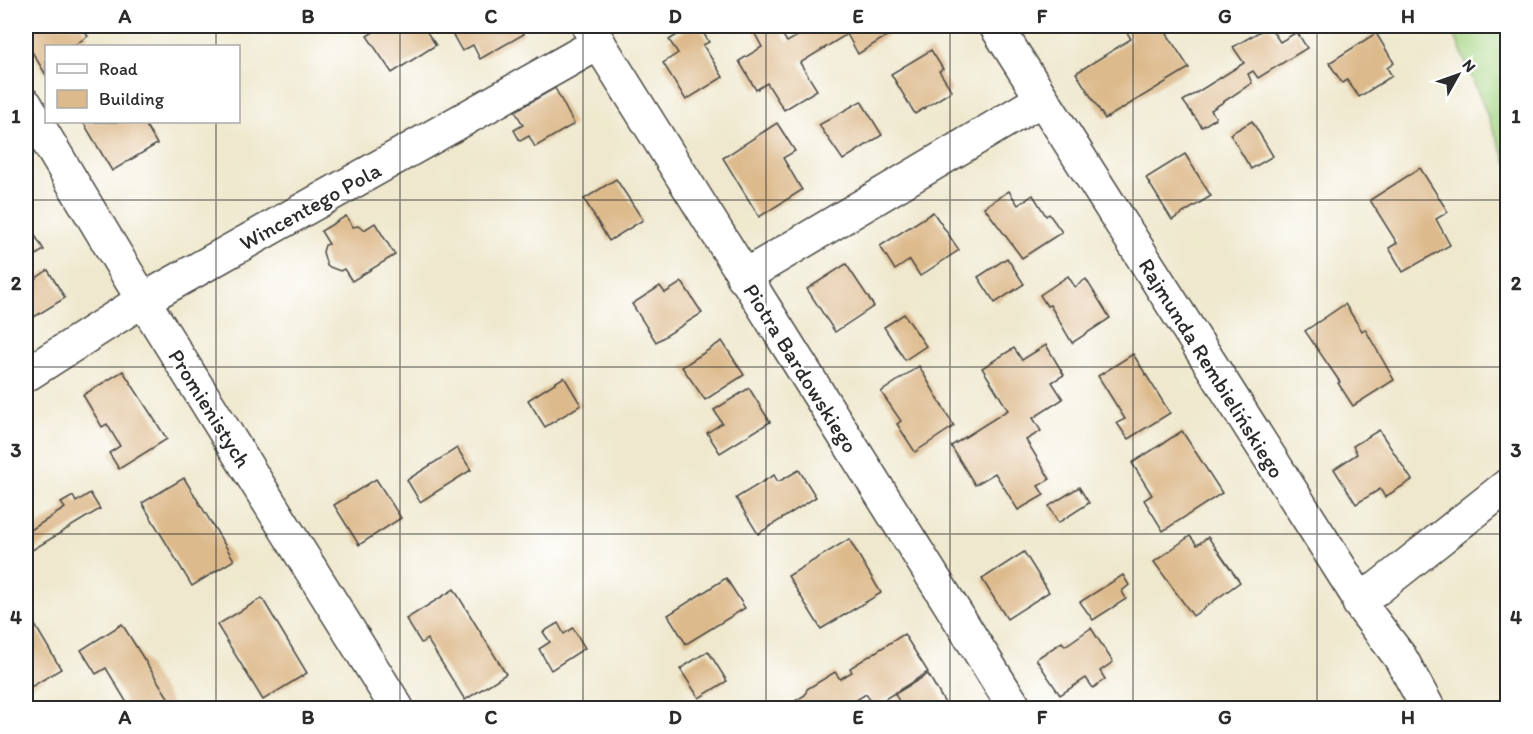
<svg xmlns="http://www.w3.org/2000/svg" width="1533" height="734" viewBox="0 0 1533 734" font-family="Itim,sans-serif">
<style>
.green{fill:#a5d482;stroke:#688056;stroke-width:1.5}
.building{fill:#ddba8c}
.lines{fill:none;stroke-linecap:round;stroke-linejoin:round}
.minor-casing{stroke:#484743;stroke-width:36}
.minor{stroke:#fff;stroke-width:33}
.grid{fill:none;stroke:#2b2b2b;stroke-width:1.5;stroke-opacity:0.55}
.labels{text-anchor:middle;stroke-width:5;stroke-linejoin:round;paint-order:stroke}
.street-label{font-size:22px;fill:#2b2b2b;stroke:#fff}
.neatline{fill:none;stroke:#2b2b2b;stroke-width:2}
.grid-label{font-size:20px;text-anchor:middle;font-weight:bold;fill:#2b2b2b}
</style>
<rect width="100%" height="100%" fill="#fff"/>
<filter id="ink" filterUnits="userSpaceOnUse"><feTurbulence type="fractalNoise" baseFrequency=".0167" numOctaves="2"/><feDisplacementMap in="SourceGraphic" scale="12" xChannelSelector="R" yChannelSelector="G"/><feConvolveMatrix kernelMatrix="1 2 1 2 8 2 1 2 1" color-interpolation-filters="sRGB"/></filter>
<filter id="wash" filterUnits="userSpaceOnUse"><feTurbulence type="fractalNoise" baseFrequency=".008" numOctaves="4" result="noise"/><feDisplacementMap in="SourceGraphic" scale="24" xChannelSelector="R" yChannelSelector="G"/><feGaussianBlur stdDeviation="1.35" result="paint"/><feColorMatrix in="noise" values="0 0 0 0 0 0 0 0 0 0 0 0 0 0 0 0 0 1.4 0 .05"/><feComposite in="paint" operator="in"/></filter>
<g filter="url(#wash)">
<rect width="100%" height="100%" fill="#efe8ce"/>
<!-- green -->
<polygon class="green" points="1451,26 1507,26 1507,163"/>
<g id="blocks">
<!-- building -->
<g class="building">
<polygon points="26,26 81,26 88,36 73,46 46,46 46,75 26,42"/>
<polygon points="383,26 434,26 426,31 436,45 392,73 367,36"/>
<polygon points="461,26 519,26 524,34 480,59 473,45 462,51 453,35 463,29"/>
<polygon points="691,26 699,26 709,42 703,45 723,77 686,100 663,63 678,53 669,40"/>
<polygon points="764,26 777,26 787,42 815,26 903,26 858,54 847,34 800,63 817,90 784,110 767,83 756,90 739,61 762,47 754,32"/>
<polygon points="1123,26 1162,26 1189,68 1105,119 1076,73 1131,39"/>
<polygon points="1269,26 1280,42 1297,32 1307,48 1258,78 1253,71 1248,74 1252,83 1211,110 1216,118 1202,127 1183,101 1244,63 1233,47"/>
<polygon points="1376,33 1394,63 1387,68 1392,76 1359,97 1347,80 1342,83 1329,63"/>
<polygon points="931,50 943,69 939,71 952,91 915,114 891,74"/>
<polygon points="555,88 574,124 535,147 529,136 520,141 514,130 523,125 515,111"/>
<polygon points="861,101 882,135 843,160 819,125"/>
<polygon points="1252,121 1273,156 1251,169 1230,134"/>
<polygon points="83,122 144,122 157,144 112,171"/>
<polygon points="777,123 795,151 783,158 802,190 759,217 723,158"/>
<polygon points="1185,154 1211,196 1172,220 1146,178"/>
<polygon points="1420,168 1448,212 1436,219 1450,245 1403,272 1389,248 1397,243 1370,200"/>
<polygon points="616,179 643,220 609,241 584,199"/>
<polygon points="1009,191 1018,205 1033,195 1046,216 1049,214 1062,232 1022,258 984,207"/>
<polygon points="933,212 959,250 920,276 910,260 895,270 880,246"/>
<polygon points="346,216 353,227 358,226 364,230 375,223 395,255 352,281 344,269 340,271 327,266 323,252 325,245 329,244 321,231"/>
<polygon points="26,221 44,250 26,261"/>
<polygon points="1007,258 1024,284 995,303 978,277"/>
<polygon points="846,264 874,306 835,332 807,289"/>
<polygon points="48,270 65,298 26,322 26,285"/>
<polygon points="1068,276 1075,287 1086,279 1110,318 1072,343 1050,305 1047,306 1040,295"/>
<polygon points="682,282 702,313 656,342 632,304 660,286 665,293"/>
<polygon points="1345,304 1362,331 1365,329 1394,380 1353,406 1338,383 1340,382 1305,331"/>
<polygon points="904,314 926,346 905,360 884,327"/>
<polygon points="722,341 744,375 705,400 682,367"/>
<polygon points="1046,345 1064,375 1052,382 1063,399 1033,418 1041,431 1026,440 1050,479 1038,486 1044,495 1018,510 995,473 975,485 951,446 1008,410 982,368 1014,348 1022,360"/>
<polygon points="1133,354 1170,413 1128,439 1117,423 1125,419 1098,376"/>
<polygon points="919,366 954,426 915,452 897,424 901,421 881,392"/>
<polygon points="123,371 167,439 119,469 109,453 120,446 107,424 102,427 83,395"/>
<polygon points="564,377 581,405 545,427 528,400"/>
<polygon points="749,388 770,422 720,453 707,433 722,423 714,410"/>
<polygon points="1379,430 1412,480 1385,497 1380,489 1356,504 1334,469 1357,454 1353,446"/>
<polygon points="1182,431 1222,493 1163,531 1144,500 1152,495 1132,463"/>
<polygon points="457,448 471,470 420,502 407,480"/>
<polygon points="799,470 816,497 758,534 736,498 774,475 778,482"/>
<polygon points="184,478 234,560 192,586 142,503"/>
<polygon points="376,479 401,518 359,545 334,505"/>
<polygon points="1079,487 1089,503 1058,523 1049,506"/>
<polygon points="90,493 100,509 29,552 26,547 26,533 65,508 61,503 73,496 76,502"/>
<polygon points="1190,536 1197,545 1208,537 1240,582 1193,616 1154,562"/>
<polygon points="849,539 881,593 821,629 788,576"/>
<polygon points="1024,552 1049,592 1007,619 982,579"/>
<polygon points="1123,575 1129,585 1122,591 1126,599 1093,620 1080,602"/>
<polygon points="726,578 745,608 686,644 668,615"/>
<polygon points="454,589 506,674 465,700 427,639 421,643 406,619"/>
<polygon points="262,598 307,673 263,700 217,625"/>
<polygon points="26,610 61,669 26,690"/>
<polygon points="558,623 564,634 573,628 585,648 551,670 539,649 550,642 543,632"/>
<polygon points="122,624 174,707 171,708 130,708 106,668 96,674 81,650"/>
<polygon points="1091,628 1113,662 1100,671 1105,679 1093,688 1086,678 1060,695 1036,659 1062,642 1065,646"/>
<polygon points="904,634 928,672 874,706 866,694 853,702 857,708 784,708 805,695 807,689 835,672 840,679 852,672 850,668"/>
<polygon points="708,651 727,681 699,698 680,669"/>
<polygon points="928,674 946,705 940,708 903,708 895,694"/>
</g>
</g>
</g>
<g filter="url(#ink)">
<use href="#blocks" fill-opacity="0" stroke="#484743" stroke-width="1.5"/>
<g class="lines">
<defs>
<g id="minor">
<polyline points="588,26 1015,708"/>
<polyline points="996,26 1359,598 1359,603 1400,657 1428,708"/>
<polyline points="26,105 143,300 397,708"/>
<polyline points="743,277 1042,99"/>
<polyline points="26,375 143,300 599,43"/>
<polyline points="1359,598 1378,588 1508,485"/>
</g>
</defs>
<!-- minor casing -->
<use href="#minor" class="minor-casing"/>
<!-- minor -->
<use href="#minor" class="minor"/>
</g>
</g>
<!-- grid -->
<path class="grid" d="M 216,26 L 216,46M 400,26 L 400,708M 583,26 L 583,708M 766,26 L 766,708M 950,26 L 950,708M 1133,26 L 1133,708M 1317,26 L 1317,708M 216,122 L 216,708M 26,200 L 1508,200M 26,367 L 1508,367M 26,534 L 1508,534"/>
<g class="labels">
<!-- street labels -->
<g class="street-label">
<text transform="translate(310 206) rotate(-29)" y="8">Wincentego Pola</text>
<text transform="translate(801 368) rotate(58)" y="8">Piotra Bardowskiego</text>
<text transform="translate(1212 368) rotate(58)" y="8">Rajmunda Rembielińskiego</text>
<text transform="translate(210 408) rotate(58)" y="8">Promienistych</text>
</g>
</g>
<!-- margin -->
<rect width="1533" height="734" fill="none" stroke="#fff" stroke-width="66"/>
<!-- legend -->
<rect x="45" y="45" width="195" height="78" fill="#ffffff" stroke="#aaaaaa" stroke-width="1.5"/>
<rect x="57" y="64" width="30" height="9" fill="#ffffff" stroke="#aaaaaa" stroke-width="1.5"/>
<text x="99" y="75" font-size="18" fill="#2b2b2b">Road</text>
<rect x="57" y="90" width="30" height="18" fill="#ddba8c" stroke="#aaaaaa" stroke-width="1.5"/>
<text x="99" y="105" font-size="18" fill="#2b2b2b">Building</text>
<!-- north arrow -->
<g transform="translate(1458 75) rotate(50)" stroke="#ffffff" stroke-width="4.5" paint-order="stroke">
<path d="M0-4.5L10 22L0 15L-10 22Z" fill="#2b2b2b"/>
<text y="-9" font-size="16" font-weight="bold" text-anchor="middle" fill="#2b2b2b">N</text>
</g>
<rect x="33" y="33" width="1467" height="668" class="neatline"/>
<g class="grid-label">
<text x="125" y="23">A</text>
<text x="308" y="23">B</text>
<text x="491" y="23">C</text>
<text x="675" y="23">D</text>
<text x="858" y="23">E</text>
<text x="1042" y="23">F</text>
<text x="1225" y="23">G</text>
<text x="1408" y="23">H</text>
<text x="16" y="123">1</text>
<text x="1516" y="123">1</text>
<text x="16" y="290">2</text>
<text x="1516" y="290">2</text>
<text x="16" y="457">3</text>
<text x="1516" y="457">3</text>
<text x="16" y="624">4</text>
<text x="1516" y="624">4</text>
<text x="125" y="724">A</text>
<text x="308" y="724">B</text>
<text x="491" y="724">C</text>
<text x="675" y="724">D</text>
<text x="858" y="724">E</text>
<text x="1042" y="724">F</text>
<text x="1225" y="724">G</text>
<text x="1408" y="724">H</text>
</g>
</svg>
